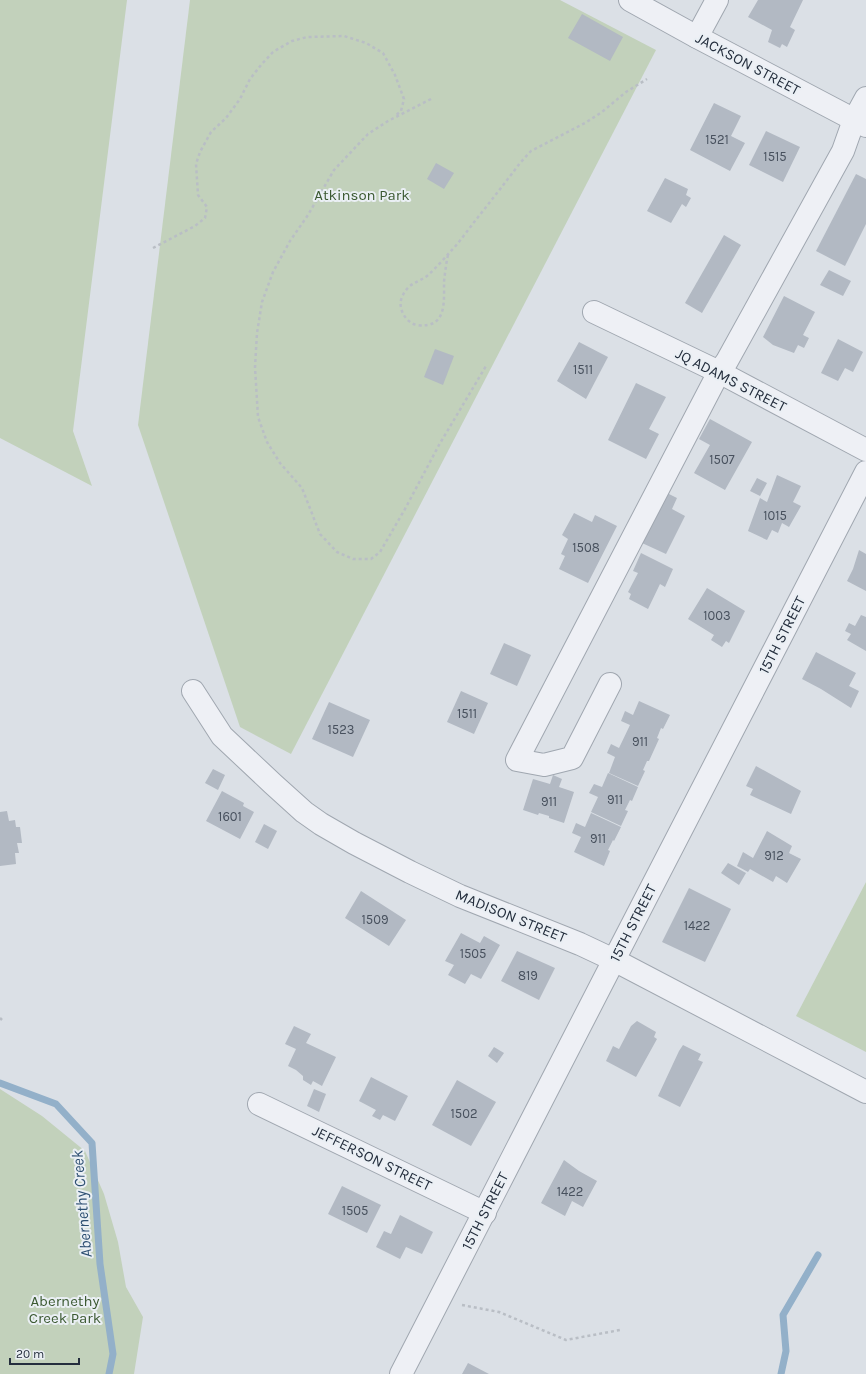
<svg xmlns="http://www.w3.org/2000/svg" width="866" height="1374" viewBox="0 0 866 1374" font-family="Karla,sans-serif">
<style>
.green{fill:#c2d1bb}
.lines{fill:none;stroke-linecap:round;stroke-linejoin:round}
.stream{stroke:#93b0c9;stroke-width:7}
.building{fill:#b2b9c3}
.minor-casing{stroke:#a0a7b0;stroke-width:24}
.path{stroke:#b9bec5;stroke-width:2.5;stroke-dasharray:3 3;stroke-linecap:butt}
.minor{stroke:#eef0f5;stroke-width:22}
.labels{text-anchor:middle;stroke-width:4;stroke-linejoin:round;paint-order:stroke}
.number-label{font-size:13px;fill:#48515e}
.street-label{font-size:15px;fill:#242e3d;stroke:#eaeff4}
.park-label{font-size:15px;fill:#3b5931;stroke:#eaeff4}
.water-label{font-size:16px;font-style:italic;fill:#2d4f72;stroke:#eaeff4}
</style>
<rect width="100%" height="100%" fill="#dbe0e6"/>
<!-- green -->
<g class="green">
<polygon points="0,0 127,0 73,431 92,486 0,438"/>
<polygon points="190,0 560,0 656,50 291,754 240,727 138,425"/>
<polygon points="866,882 866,1052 796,1016"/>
<polygon points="0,1089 42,1116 85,1151 104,1194 118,1242 126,1287 143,1317 134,1374 0,1374"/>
</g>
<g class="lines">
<!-- stream -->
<g class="stream">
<polyline points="0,1083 56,1104 92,1143 100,1264 113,1354 109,1374"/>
<polyline points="781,1374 786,1351 783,1315 818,1255"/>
</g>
</g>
<!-- building -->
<g class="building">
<polygon points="758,0 803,0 790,27 795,30 787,47 782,44 780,48 768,42 772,30 748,17"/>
<polygon points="582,14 623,37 610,61 568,38"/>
<polygon points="714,103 741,116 731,136 745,143 730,171 690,150"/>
<polygon points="766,131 800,147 783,182 749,165"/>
<polygon points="436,163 454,173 444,189 427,179"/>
<polygon points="856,174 866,179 866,224 845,266 816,251"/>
<polygon points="665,178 688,189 686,195 691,198 686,207 682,204 671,223 647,211"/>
<polygon points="724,235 741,245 702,313 685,303"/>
<polygon points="829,270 851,281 843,296 820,285"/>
<polygon points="784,296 815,312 803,335 809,338 804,348 798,345 794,353 773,345 763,337"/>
<polygon points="838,339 863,352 853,372 845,368 838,381 821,373"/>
<polygon points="579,342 608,357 586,399 557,381"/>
<polygon points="435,349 454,356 443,385 424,377"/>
<polygon points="636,383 666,397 649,429 659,434 646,459 608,440"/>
<polygon points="710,419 752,442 725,490 694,473 710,445 699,439"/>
<polygon points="777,475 801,486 793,502 801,506 789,527 782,523 778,533 772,530 767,540 748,531 760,498 767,502"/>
<polygon points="757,478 767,483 760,496 750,491"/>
<polygon points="667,493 677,498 672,509 685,516 666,554 642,543"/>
<polygon points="574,513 592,522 595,515 617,526 588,583 559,569 565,556 561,554 568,539 562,535"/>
<polygon points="859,550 866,554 866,591 847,581 853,569"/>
<polygon points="641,553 673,569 665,587 660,584 648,609 629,599 631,594 628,592 638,573 633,571"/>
<polygon points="707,588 745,611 729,643 726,641 722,647 711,640 714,635 688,619"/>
<polygon points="861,615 866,617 866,651 847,640 851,634 845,631 849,623 855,626"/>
<polygon points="504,643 531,655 517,686 490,674"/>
<polygon points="816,652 856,673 849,686 859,691 851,708 821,689 802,679"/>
<polygon points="461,691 488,703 474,734 447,722"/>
<polygon points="639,701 670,715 663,729 661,728 657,738 659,739 649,761 647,761 643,770 645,771 638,786 609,773 615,757 607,753 611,744 619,748 630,725 621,721 625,711 633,715"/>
<polygon points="329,702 370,720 353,757 312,739"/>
<polygon points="756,766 801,791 791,814 750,795 753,789 746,786"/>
<polygon points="213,769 225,775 218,790 205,783"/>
<polygon points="608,773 638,787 632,801 630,800 625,810 628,811 621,826 591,812 598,797 589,793 594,784 602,787"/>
<polygon points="553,775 562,779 559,787 574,792 564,823 549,818 549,816 539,813 538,815 523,810 533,779 550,784"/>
<polygon points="222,791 244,803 243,806 254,812 240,839 206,821"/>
<polygon points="7,811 9,821 15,820 16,827 20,827 22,843 17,843 19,853 15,853 16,864 0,866 0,812"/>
<polygon points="591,813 621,827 614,841 613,840 608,850 610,851 604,866 574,852 581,837 572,833 576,823 585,827"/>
<polygon points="264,824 277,831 268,849 255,842"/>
<polygon points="767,831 792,846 789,853 801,859 787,883 776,876 773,882 750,869 748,872 737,866 743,852 753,858"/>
<polygon points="728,863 746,873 739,885 721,873"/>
<polygon points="689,888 731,909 705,962 662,942"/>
<polygon points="361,891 406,920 389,946 345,918"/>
<polygon points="461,933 480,943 484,936 500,945 481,979 471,974 465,984 448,975 454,965 445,961"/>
<polygon points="517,951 555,968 539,1000 501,981"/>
<polygon points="637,1021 656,1032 654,1037 657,1039 636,1077 606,1061 613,1046 619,1049 631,1026"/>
<polygon points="294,1026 311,1034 306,1043 336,1057 322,1086 313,1081 311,1085 303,1080 303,1076 296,1070 288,1066 296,1049 285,1044"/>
<polygon points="683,1045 701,1054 698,1060 703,1062 680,1107 658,1096 679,1051"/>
<polygon points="494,1047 504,1053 497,1063 488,1056"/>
<polygon points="371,1077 408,1096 395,1121 383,1115 380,1120 372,1116 376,1110 359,1101"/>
<polygon points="457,1080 496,1102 471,1146 432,1125"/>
<polygon points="314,1089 326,1094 319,1112 307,1106"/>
<polygon points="564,1160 579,1171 597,1181 583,1207 572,1201 565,1216 541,1203"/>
<polygon points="342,1186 381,1205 367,1233 328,1214"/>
<polygon points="400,1215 433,1232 422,1254 406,1247 400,1259 376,1247 384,1231 391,1234"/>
<polygon points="468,1363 489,1374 462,1374"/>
</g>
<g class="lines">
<defs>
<g id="minor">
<polyline points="630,0 697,37 866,126"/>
<polyline points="697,37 717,0"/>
<polyline points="594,312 719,372 866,450"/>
<polyline points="610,684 572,758 544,765 517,760 719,372 727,361 843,151 854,120 866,98"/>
<polyline points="193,691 222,736 273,784 304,812 321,824 354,843 410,872 460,896 580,944 614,960 866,1092"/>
<polyline points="259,1104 485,1213"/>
<polyline points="401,1374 614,960 866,472"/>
</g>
</defs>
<!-- minor casing -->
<use href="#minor" class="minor-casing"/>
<!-- path -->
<g class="path">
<polyline points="431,99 388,121 368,134 334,170 308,215 290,241 273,272 262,302 257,333 255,367 258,417 267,442 280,463 302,488 320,534 337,552 353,559 371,559 380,552 405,509 439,445 486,366"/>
<polyline points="153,248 195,226 205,218 207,207 198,195 196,164 200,152 211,132 226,118 240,99 250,79 261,65 273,52 292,41 307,37 344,36 366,43 383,53 395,75 404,99 401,111 395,116"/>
<path d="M 448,255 C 446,264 445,273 444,282 C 444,302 447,329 417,325 C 406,323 397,308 402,297 C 408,283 417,283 427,276 C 435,269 443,260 450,252 C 459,243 467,231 475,221 C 490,202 505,183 520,163 L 531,151 L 585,123 L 602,112 L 626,92 L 647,79"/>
<polyline points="0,1018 2,1020"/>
<polyline points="462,1305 499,1312 566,1340 620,1330"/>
</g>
<!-- minor -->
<use href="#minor" class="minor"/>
</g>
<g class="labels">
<!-- number labels -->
<g class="number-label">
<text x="717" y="144">1521</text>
<text x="775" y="161">1515</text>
<text x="583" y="374">1511</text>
<text x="722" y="464">1507</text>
<text x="775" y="520">1015</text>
<text x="586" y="552">1508</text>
<text x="717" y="620">1003</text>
<text x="467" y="718">1511</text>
<text x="341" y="734">1523</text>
<text x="640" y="746">911</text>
<text x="615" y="804">911</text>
<text x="549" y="806">911</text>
<text x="230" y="821">1601</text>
<text x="598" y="843">911</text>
<text x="774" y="860">912</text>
<text x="375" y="924">1509</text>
<text x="697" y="930">1422</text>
<text x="473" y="958">1505</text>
<text x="528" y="980">819</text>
<text x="464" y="1118">1502</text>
<text x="570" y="1196">1422</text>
<text x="355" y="1215">1505</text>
</g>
<!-- street labels -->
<g class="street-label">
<text transform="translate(748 64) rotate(28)" y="5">JACKSON STREET</text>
<text transform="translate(731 380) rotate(27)" y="5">JQ ADAMS STREET</text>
<text transform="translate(782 635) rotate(-63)" y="5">15TH STREET</text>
<text transform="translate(511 916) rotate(22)" y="5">MADISON STREET</text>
<text transform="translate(633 923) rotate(-63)" y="5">15TH STREET</text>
<text transform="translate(372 1158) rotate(26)" y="5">JEFFERSON STREET</text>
<text transform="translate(485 1211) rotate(-63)" y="5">15TH STREET</text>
</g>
<!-- park labels -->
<g class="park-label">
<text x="362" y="200">Atkinson Park</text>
<text x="65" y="1306">Abernethy<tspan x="65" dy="17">Creek Park</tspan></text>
</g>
<!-- water labels -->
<g class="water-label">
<text transform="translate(81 1204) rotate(-95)" y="6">Abernethy Creek</text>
</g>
</g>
<!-- scale -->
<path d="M10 1358v6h69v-6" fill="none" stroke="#242e3d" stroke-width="2"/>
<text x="16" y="1358" font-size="12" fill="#242e3d" stroke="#eaeff4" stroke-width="3" paint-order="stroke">20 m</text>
</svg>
